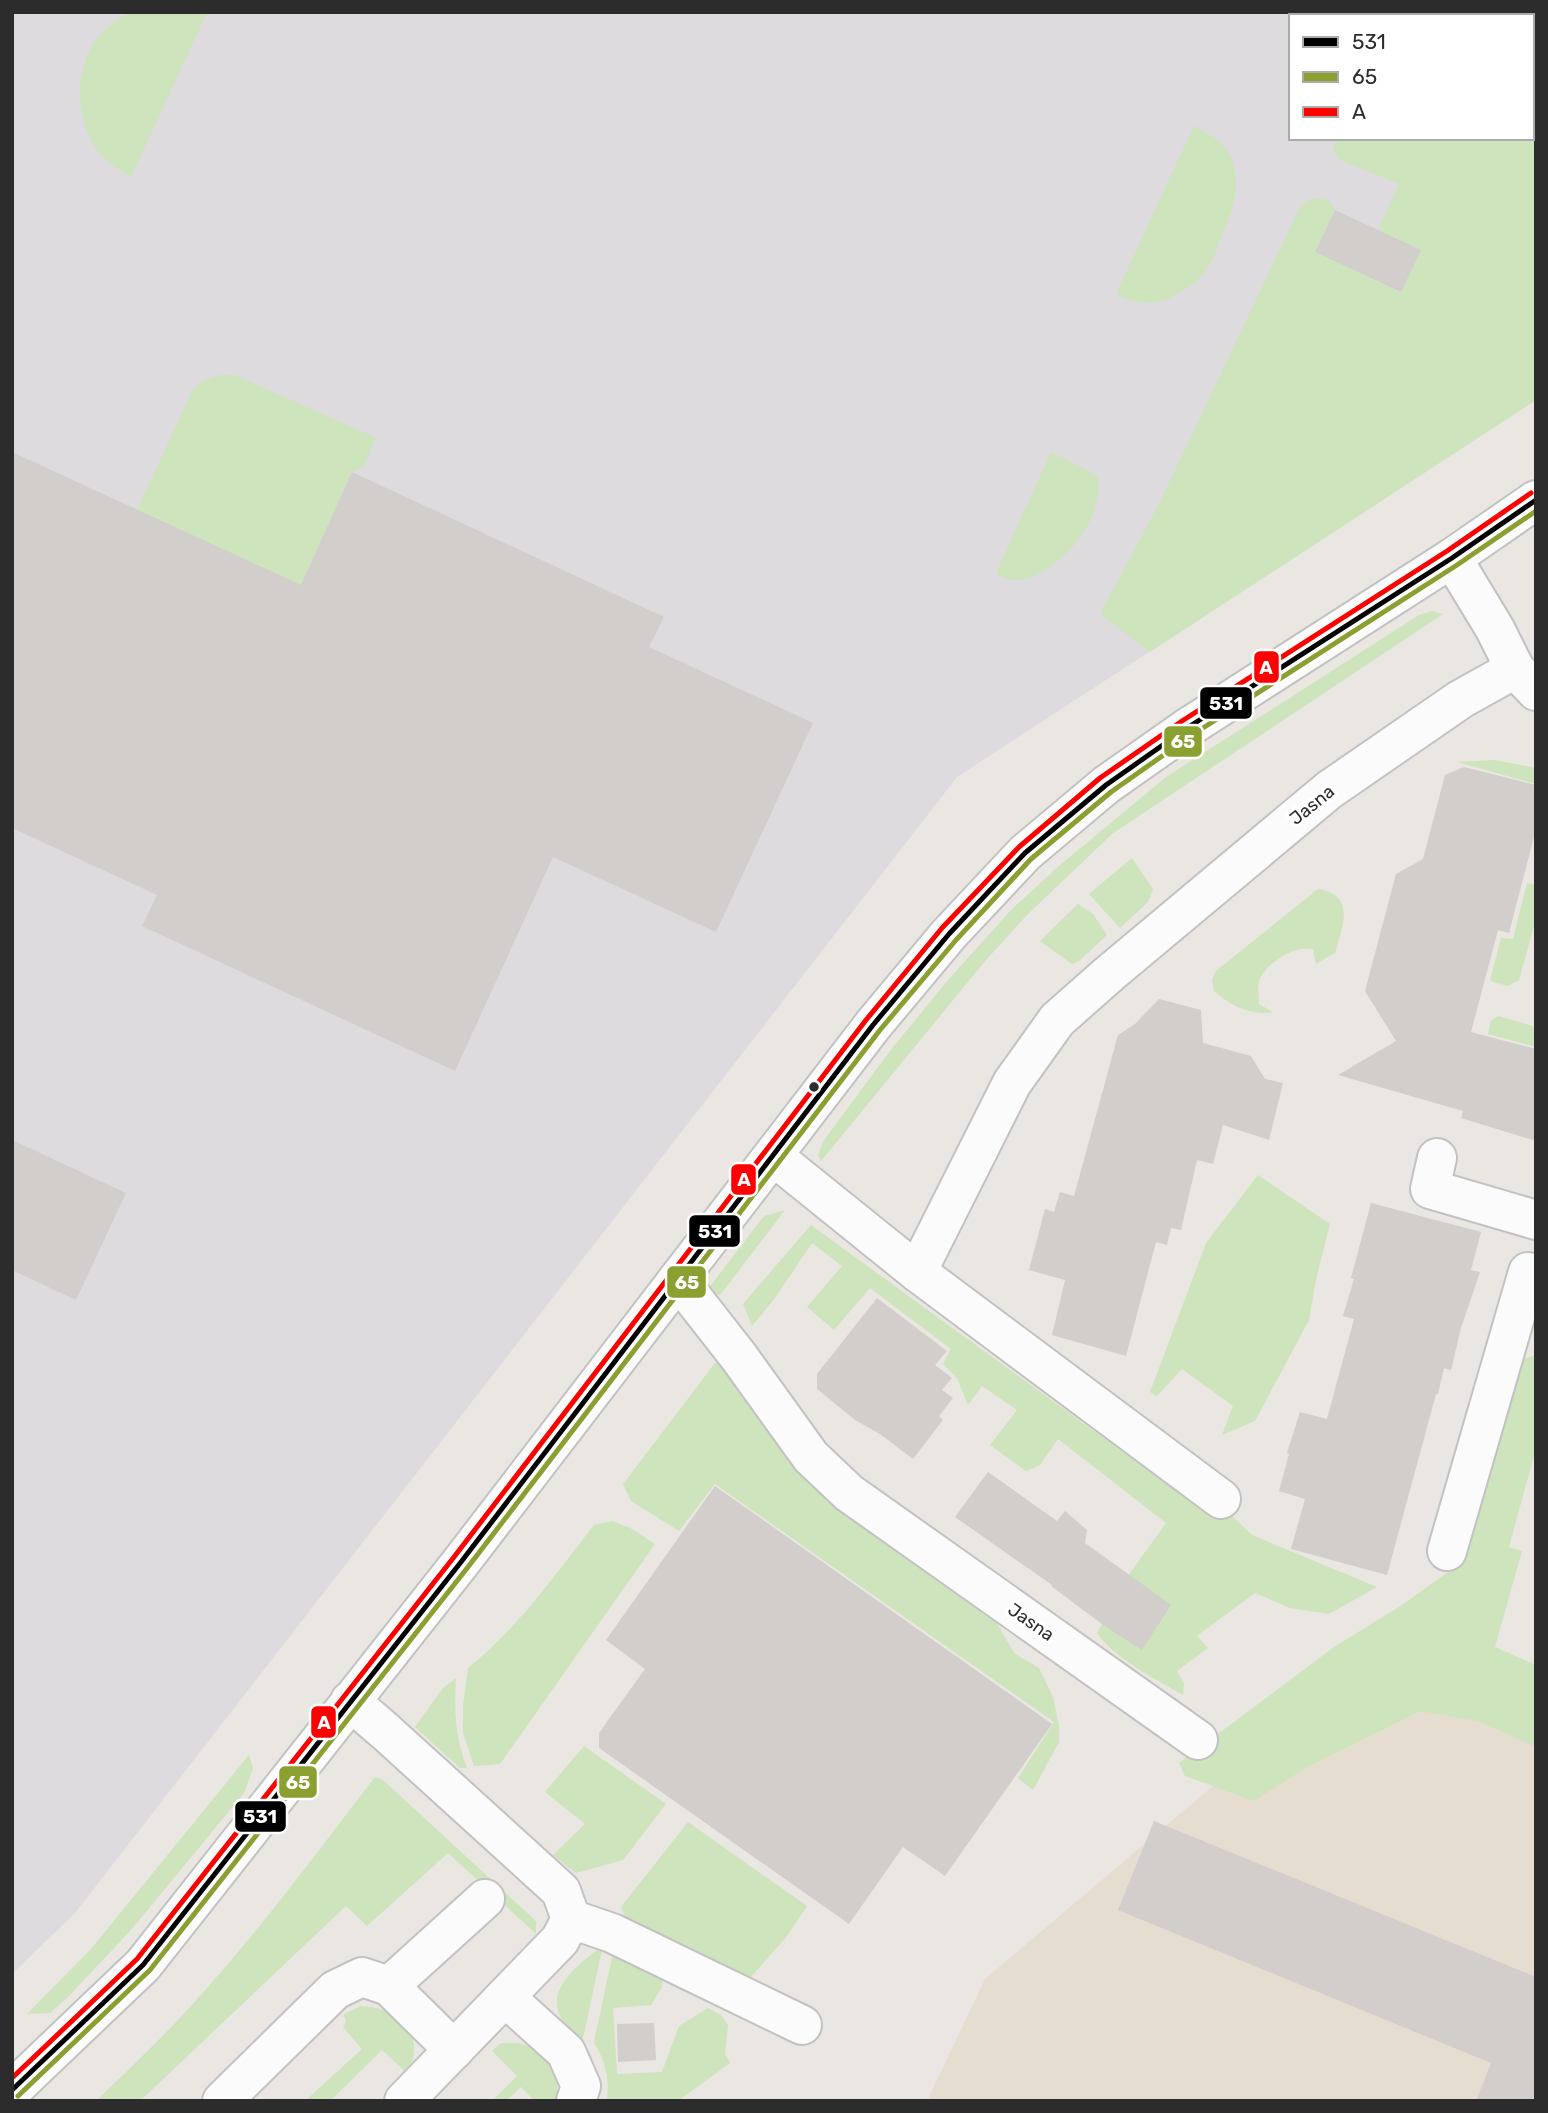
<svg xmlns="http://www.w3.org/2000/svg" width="1548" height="2113" viewBox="0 0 1548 2113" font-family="Rubik,sans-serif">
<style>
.industrial{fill:#dddbdd;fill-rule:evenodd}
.education{fill:#e4ddd0}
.green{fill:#cde4bc}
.building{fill:#d1cecb}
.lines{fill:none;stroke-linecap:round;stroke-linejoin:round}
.street-casing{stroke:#c3c2c3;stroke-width:42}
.street{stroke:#fcfbfb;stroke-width:38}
.bus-1-casing{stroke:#fff;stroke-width:10}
.bus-2-casing{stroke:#fff;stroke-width:10}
.bus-3-casing{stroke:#fff;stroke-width:10}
.bus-1{stroke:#000;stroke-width:5}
.bus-2{stroke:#8aa030;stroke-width:5}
.bus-3{stroke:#f00;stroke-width:5}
.bus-dot{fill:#2c2c2c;stroke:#fff;stroke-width:2.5}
.labels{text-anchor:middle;stroke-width:7;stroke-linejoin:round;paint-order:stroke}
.street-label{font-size:18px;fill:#2c2c2c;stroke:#fff}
.line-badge{stroke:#fff;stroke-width:2.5}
.badge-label{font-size:19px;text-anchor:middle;font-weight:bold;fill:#fff}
</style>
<rect width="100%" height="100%" fill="#eae6e2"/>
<!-- industrial -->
<path class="industrial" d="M 12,12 L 1536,12 L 1536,400 L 957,777 L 75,1913 L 12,1974 ZM 1291,16 L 1532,16 L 1532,138 L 1291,138 Z"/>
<!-- education -->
<polygon class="education" points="1356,1665 1536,1739 1536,2101 927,2101 985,1979"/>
<!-- green -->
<g class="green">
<path d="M 129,12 L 207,12 L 131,177 C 119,170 106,162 97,150 C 75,119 74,71 96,40 C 104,28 117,21 129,12 Z"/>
<path d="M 1396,12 L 1536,12 L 1536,400 L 1150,652 L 1100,614 L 1160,502 L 1299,209 C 1307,197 1318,196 1330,201 L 1335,210 L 1315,252 L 1400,292 L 1421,250 L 1378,230 L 1399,184 L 1340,160 L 1334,150 L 1335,138 L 1532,138 L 1532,16 L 1394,16 Z"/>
<path d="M 1194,126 C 1208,133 1224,142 1231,157 C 1242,183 1233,211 1222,235 C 1217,248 1212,263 1203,274 C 1199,280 1192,284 1187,288 C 1163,305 1142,307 1116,294 Z"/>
<polygon points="220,375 235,375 376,438 364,466 352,472 301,585 137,510 193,389 201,382"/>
<path d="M 1051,452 L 1098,476 C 1103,516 1072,557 1038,574 C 1030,578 1019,581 1011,580 C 1006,579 1000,575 996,573 Z"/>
<polygon points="1432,611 1443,614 1112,834 1027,915 986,960 821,1161 818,1155 824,1140 890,1051 948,980 1012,909 1060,865 1166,777 1419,615"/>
<polygon points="1494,760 1532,767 1536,770 1536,784 1457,762"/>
<polygon points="1132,858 1153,889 1148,902 1120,928 1089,894"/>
<polygon points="1527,883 1536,885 1536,919 1519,980 1508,986 1490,981 1501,938 1513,939"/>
<path d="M 1318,889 C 1357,896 1342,926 1335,953 L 1316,964 L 1313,949 C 1295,945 1265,963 1259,981 C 1257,987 1259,997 1259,1004 L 1273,1012 C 1251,1016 1231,1006 1214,991 L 1212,980 L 1216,971 Z"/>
<polygon points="1078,904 1093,914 1107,935 1079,961 1072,964 1040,941"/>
<polygon points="1498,1016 1536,1027 1536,1047 1488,1034 1491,1021"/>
<polygon points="1258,1175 1330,1224 1316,1279 1309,1320 1255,1421 1222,1435 1233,1406 1182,1369 1157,1396 1150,1392 1206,1243"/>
<polygon points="785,1210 721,1294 710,1297 708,1289 764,1216"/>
<path d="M 811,1225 L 1183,1496 L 1223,1507 L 1252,1535 L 1377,1587 L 1329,1614 L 1290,1608 L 1255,1593 L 1197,1636 L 1208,1648 L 1177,1671 L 1184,1683 L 1183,1695 C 1157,1680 1114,1658 1097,1633 L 1130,1573 L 1166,1523 L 1058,1439 L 1040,1465 L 1026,1471 L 990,1445 L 1017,1410 L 982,1386 L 968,1405 L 957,1378 L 943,1364 L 951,1349 L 870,1288 L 834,1330 L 807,1307 L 842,1266 L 812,1243 L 775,1298 L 752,1326 L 743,1304 Z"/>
<polygon points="1536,1355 1536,1448 1509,1547 1522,1551 1495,1647 1536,1665 1536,1747 1479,1721 1420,1711 1305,1768 1254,1801 1185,1776 1179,1763 1334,1647 1402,1605 1455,1567 1510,1362"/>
<polygon points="718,1362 986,1604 1014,1653 1039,1668 1053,1697 1059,1726 1059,1742 1033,1790 1018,1778 1054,1722 715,1484 679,1531 631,1501 623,1484 715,1363"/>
<path d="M 613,1521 L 632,1529 L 655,1544 L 500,1764 L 474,1766 L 463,1733 L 463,1705 L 468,1668 C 518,1628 554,1576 594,1525 Z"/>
<path d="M 456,1678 C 454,1710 455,1738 467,1768 L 460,1768 L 415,1727 L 443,1688 Z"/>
<polygon points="584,1746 666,1804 623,1860 576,1873 553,1855 585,1824 545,1792"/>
<polygon points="249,1755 253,1768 244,1793 131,1930 67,1998 50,2013 27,2014 91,1949"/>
<path d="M 375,1777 L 383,1780 L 536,1921 L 536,1934 L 448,1853 L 367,1926 L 346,1906 L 140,2101 L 96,2101 C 128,2070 161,2039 191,2006 C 257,1934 315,1855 375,1777 Z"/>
<polygon points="688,1822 807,1906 787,1936 750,1978 717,1969 627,1921 621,1907"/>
<path d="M 603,1945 L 582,2043 C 574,2034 562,2024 558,2011 C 550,1983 585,1960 603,1945 Z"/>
<path d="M 613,1953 L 662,1970 L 662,1987 L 651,2005 L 613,2008 L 617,2074 L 662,2072 L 679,2026 L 708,2008 L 721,2015 L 728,2025 L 725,2054 L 730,2063 L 678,2101 L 607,2101 C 610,2078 605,2061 594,2042 Z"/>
<path d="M 360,2006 C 385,2007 412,2018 414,2046 C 414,2057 413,2064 406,2072 L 382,2050 L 330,2101 L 305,2101 L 362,2049 L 343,2027 L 346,2021 L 343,2015 Z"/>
<path d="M 501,2043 C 508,2043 517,2042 523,2044 C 545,2051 564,2079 555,2101 L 535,2101 L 521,2087 L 506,2101 L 492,2101 L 517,2076 L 492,2051 Z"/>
</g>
<!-- building -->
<g class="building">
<polygon points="1335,210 1421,250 1401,292 1315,252"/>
<polygon points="12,452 301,585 352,472 664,617 649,647 813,723 716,932 553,857 455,1071 142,926 157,895 12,828"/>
<polygon points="1464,767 1536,785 1536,829 1509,933 1498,930 1471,1032 1536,1049 1536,1141 1461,1118 1463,1111 1338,1075 1396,1041 1365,991 1396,874 1423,859 1445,775"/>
<polygon points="1159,999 1201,1010 1203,1043 1251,1056 1265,1079 1283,1083 1269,1140 1223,1125 1213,1164 1197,1160 1181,1230 1171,1228 1167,1245 1156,1242 1126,1356 1052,1335 1065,1280 1029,1270 1045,1209 1054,1212 1060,1192 1074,1196 1118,1035 1135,1024"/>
<polygon points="12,1140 126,1193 76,1300 12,1270"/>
<polygon points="1371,1203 1481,1232 1471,1270 1480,1272 1461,1328 1451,1370 1444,1368 1438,1394 1436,1394 1387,1575 1291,1549 1305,1499 1279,1491 1289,1454 1287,1453 1300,1412 1327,1419 1354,1319 1343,1316 1354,1279 1351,1278"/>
<polygon points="877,1298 947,1351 935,1365 952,1378 942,1390 953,1398 939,1416 943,1420 913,1459 880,1434 855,1420 817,1389 817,1374"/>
<polygon points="988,1472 1057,1521 1065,1511 1087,1530 1085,1543 1171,1605 1142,1650 1106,1627 1051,1586 1052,1585 955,1517"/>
<polygon points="715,1486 1052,1724 945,1876 903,1847 849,1924 599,1748 599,1733 645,1669 606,1640"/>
<polygon points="1154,1821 1536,1977 1536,2101 1476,2101 1491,2063 1118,1910"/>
<polygon points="654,2023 656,2060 618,2062 617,2024"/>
</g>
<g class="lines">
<defs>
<g id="street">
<polyline points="1452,558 1495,629 1515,669 1536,691"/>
<polyline points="773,1156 917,1272 1221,1499"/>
<polyline points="1437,1158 1430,1189 1536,1220"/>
<polyline points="917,1272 1012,1083 1057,1020 1109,974 1329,790 1461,699 1515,669"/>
<polyline points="678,1279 739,1357 811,1457 849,1493 1198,1740"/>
<polyline points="1447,1551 1528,1272 1536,1275"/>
<polyline points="350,1701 386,1732 561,1891 571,1919 560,1940 404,2101"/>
<polyline points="571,1919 612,1933 802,2025"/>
<polyline points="389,1986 485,1899"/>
<polyline points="505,1997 566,2052 581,2086 576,2101"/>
<polyline points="12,2090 143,1965 461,1562 873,1025 949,934 1025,853 1106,785 1187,728 1452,558 1536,500"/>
<polyline points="222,2101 335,1990 362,1977 389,1986 454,2050"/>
</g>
</defs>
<!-- street casing -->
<use href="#street" class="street-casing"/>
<!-- street -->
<use href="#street" class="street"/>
<defs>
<polyline id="bus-1" points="12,2090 143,1965 461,1562 873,1025 949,934 1025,853 1106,785 1187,728 1452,558 1536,500"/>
<polyline id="bus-2" points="18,2096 150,1970 468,1567 880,1030 956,940 1031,859 1111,792 1192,735 1457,565 1536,511"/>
<polyline id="bus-3" points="12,2078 137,1959 454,1557 866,1020 942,928 1019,847 1100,778 1182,721 1447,551 1531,493"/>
</defs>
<!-- bus-1 casing -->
<use href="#bus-1" class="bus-1-casing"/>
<!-- bus-2 casing -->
<use href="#bus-2" class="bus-2-casing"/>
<!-- bus-3 casing -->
<use href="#bus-3" class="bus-3-casing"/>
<!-- bus-1 -->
<use href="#bus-1" class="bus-1"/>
<!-- bus-2 -->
<use href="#bus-2" class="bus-2"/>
<!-- bus-3 -->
<use href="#bus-3" class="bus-3"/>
</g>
<!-- markers -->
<circle class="bus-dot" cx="814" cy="1087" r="6"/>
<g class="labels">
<!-- street labels -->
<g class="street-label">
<text transform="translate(1312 805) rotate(-39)" y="6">Jasna</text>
<text transform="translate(1031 1622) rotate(35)" y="6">Jasna</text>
</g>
</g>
<g class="line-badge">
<rect x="1253" y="650" width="27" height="34" rx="7" fill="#f00"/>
<rect x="1199" y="686" width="54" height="34" rx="7" fill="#000"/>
<rect x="1163" y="725" width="40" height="33" rx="7" fill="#8aa030"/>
<rect x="730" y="1163" width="27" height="33" rx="7" fill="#f00"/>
<rect x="688" y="1214" width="53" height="34" rx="7" fill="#000"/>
<rect x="666" y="1265" width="41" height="34" rx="7" fill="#8aa030"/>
<rect x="310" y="1705" width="27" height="34" rx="7" fill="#f00"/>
<rect x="278" y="1765" width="40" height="34" rx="7" fill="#8aa030"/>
<rect x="234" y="1800" width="53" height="33" rx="7" fill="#000"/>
</g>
<g class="badge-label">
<text x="1266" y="674">A</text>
<text x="1226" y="710">531</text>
<text x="1183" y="748">65</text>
<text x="744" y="1186">A</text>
<text x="715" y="1238">531</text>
<text x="687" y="1289">65</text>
<text x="324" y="1729">A</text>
<text x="298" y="1789">65</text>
<text x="260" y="1823">531</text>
</g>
<!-- border -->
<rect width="1548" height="2113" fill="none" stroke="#2c2c2c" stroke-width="28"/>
<!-- legend -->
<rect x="1289" y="14" width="245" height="126" fill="#ffffff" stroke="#ababab" stroke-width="2"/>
<rect x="1303" y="37" width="35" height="10" fill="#000000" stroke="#ababab" stroke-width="2"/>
<text x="1352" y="49" font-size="21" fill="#2c2c2c">531</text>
<rect x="1303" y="72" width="35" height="10" fill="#8aa030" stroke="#ababab" stroke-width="2"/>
<text x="1352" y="84" font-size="21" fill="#2c2c2c">65</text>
<rect x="1303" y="107" width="35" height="10" fill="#ff0000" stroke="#ababab" stroke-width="2"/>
<text x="1352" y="119" font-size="21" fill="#2c2c2c">A</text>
</svg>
